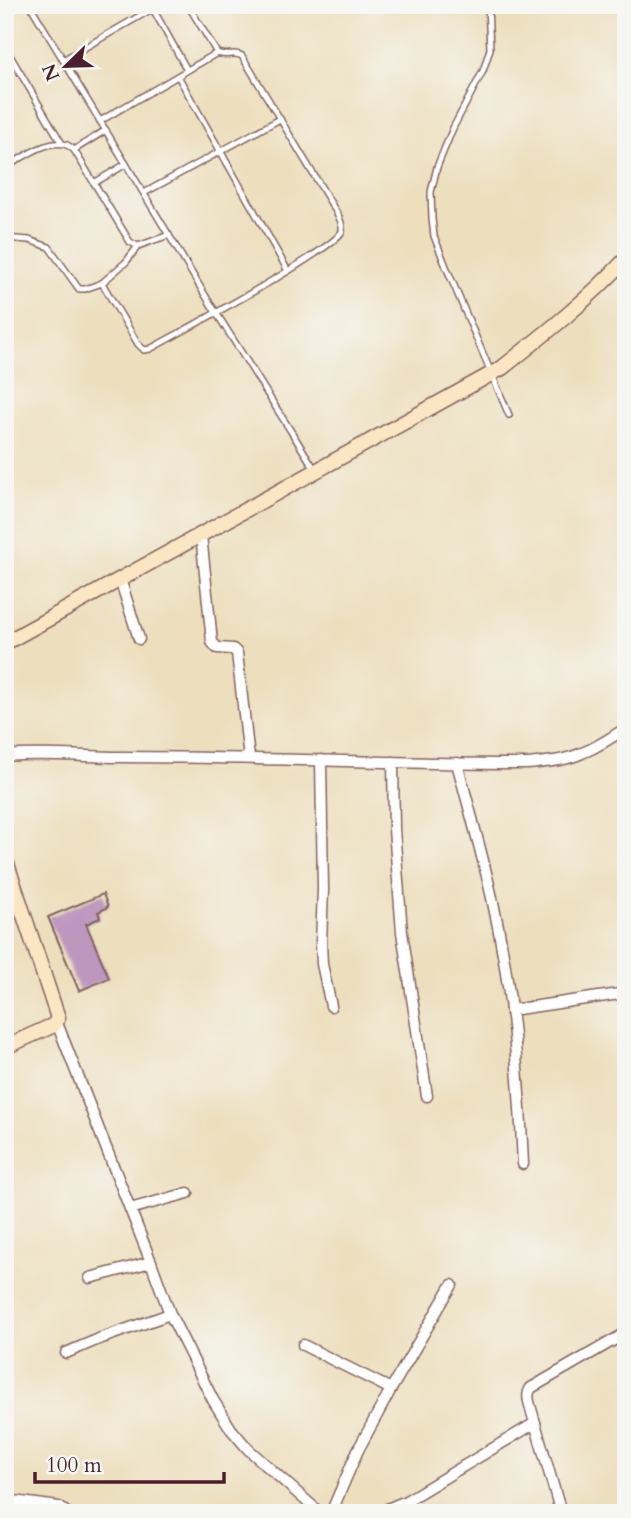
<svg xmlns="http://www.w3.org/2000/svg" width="631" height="1518" viewBox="0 0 631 1518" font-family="Cardo,serif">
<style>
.building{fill:#be97bf}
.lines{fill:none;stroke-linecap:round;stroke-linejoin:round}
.lane-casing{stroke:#83625e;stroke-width:8}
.street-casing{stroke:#83625e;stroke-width:13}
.secondary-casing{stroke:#83625e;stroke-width:17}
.lane{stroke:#fff;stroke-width:5}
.street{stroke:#fff;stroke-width:10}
.secondary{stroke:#fbe6c4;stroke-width:14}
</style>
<rect width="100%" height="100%" fill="#f6f6f2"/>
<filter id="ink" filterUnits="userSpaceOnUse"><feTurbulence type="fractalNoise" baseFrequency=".0143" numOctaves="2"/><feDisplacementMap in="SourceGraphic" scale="14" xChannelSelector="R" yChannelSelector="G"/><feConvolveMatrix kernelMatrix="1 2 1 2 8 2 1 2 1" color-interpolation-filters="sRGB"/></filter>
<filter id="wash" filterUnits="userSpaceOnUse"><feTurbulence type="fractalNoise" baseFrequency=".00686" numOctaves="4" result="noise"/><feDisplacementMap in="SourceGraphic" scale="28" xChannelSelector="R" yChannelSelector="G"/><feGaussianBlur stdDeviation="1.57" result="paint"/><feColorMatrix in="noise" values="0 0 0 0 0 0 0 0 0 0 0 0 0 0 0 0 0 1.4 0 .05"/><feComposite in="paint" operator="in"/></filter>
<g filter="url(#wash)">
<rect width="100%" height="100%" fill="#eddfbe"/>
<g id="blocks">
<!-- building -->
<polygon class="building" points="103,894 108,907 98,912 100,918 86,924 109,978 79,991 48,917"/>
</g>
</g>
<g filter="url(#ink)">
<use href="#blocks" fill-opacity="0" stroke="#83625e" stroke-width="2"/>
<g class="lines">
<defs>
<g id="lane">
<polyline points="30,5 205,295 316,471"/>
<polyline points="488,5 490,49 483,71 453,128 437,167 431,192 432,219 434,236 447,269 509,415"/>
<polyline points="153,9 187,70"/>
<polyline points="5,47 61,142"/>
<polyline points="63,60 159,5"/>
<polyline points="178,76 288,271"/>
<polyline points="100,121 217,53"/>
<polyline points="74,150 106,130"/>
<path d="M 5,168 C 22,158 57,131 74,150 L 130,242 L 138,246 L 169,235"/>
<polyline points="94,183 126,164"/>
<polyline points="144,193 280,119"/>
<path d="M 5,238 L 29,240 L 49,247 L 79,289 L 85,289 L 102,283 L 138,344 L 144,350 L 150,349 C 177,334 335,250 342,231 C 343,225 340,220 338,215 L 242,56 C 235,51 226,57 217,53 L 188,5"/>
<polyline points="102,283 126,262 138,246"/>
</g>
<g id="street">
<polyline points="201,535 212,642 217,648 233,649 237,653 249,758"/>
<polyline points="120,579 139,639"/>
<path d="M 5,756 C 44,752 83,757 122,757 C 257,757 392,764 527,764 C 545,762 565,761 582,753 C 598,747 612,737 626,728"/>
<polyline points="321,760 323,890 321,943 322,964 331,1006"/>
<polyline points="393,762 394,829 402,932 427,1096"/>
<path d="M 457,763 C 469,808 482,853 492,898 C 512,986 519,1075 523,1164"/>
<polyline points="511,1010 626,993"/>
<polyline points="57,1023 151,1262 170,1314 213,1400 231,1429 248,1449 320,1513"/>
<polyline points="130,1209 188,1193"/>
<polyline points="90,1278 151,1262"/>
<polyline points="303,1345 391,1389"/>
<polyline points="66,1353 99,1339 170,1314"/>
<polyline points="5,1495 9,1513"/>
<polyline points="6,1500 59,1507 67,1513"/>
<polyline points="331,1513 358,1450 391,1389 452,1285"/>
<polyline points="378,1513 406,1501 535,1423"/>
<path d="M 561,1513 L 531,1409 C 529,1401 526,1395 531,1388 L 626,1333"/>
</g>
<g id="secondary">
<path d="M 5,643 L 502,368 C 545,334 588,300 626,259"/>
<polyline points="5,858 58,1018 54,1025 5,1047"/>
</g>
</defs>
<!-- lane casing -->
<use href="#lane" class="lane-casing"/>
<!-- street casing -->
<use href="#street" class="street-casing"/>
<!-- secondary casing -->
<use href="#secondary" class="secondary-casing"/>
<!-- lane -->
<use href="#lane" class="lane"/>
<!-- street -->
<use href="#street" class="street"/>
<!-- secondary -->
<use href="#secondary" class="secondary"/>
</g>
</g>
<!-- margin -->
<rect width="631" height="1518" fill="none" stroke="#f6f6f2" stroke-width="28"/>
<!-- north arrow -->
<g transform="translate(66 66) rotate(247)" stroke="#f6f6f2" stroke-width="5" paint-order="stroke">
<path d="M0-5L12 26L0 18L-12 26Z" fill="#4a1f2b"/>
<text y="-10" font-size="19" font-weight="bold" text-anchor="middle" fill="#4a1f2b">N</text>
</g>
<!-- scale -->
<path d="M35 1472v10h189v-10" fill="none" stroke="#4a1f2b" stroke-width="3.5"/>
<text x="46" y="1472" font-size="21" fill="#4a1f2b" stroke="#f6f6f2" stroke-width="5" paint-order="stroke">100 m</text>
</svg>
